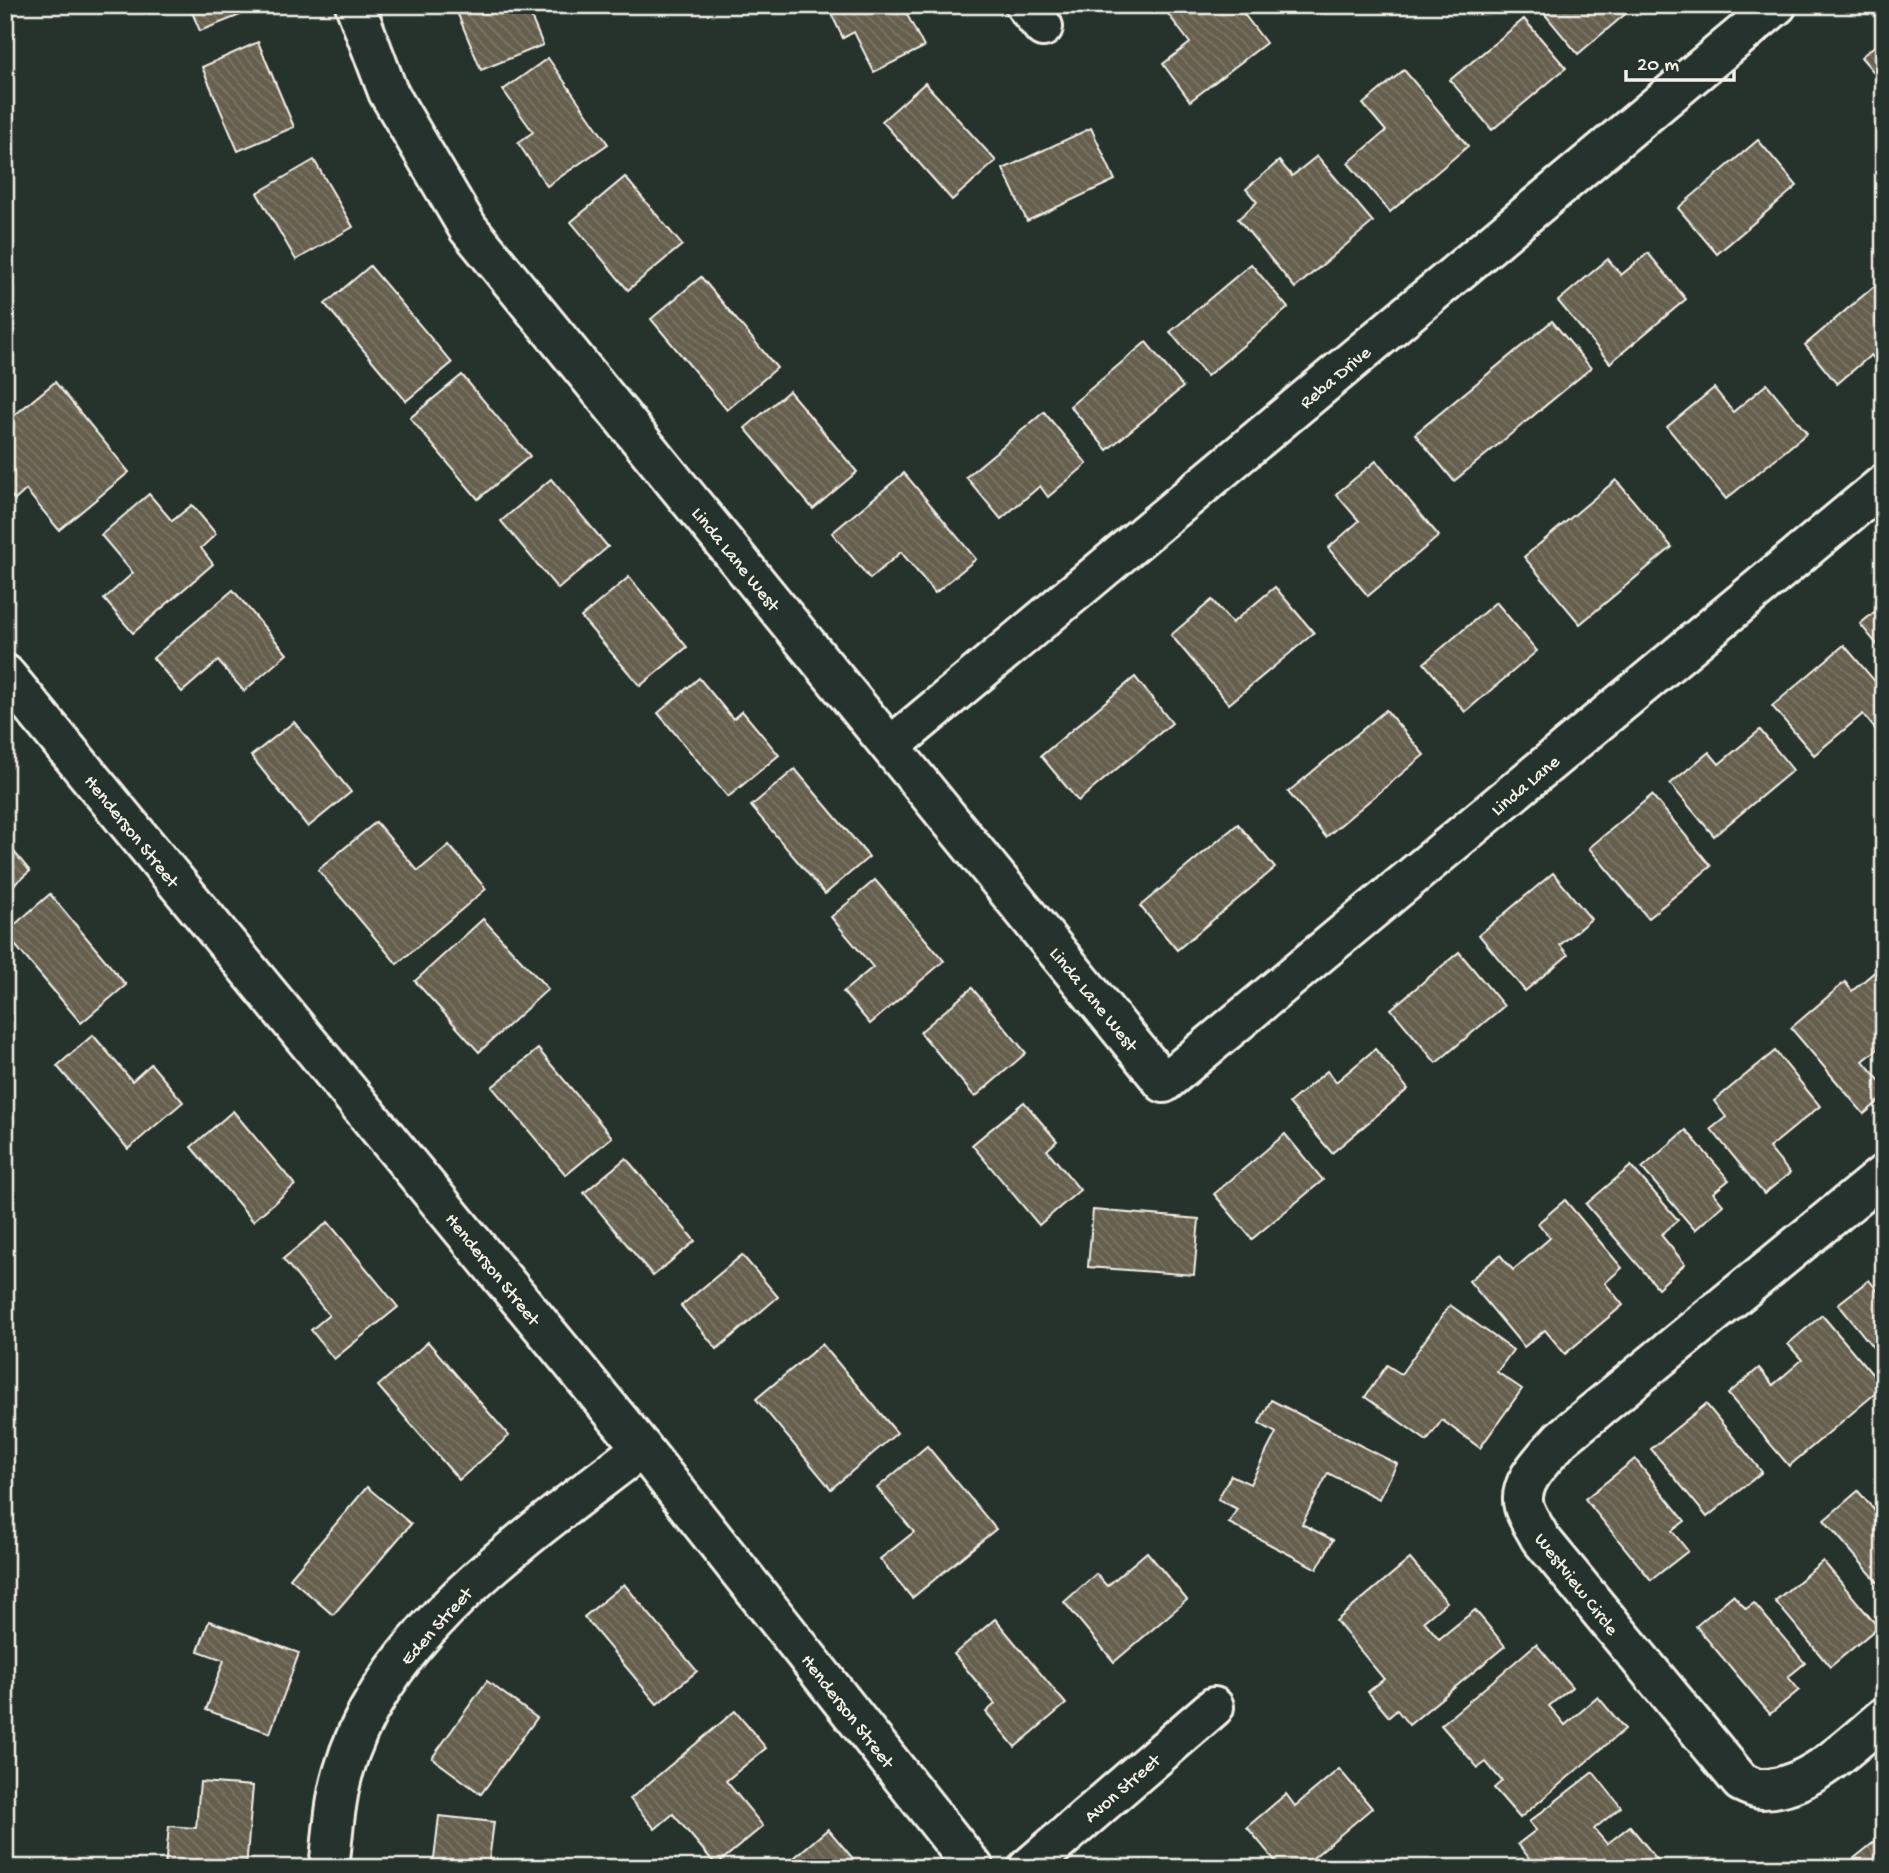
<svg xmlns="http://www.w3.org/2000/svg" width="1889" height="1873" viewBox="0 0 1889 1873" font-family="'Gochi Hand',sans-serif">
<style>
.building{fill:url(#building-back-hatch);stroke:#f4f1e8;stroke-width:2}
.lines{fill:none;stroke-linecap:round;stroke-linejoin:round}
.street-casing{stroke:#f4f1e8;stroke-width:44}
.street{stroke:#26332d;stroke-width:38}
.labels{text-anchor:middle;stroke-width:6;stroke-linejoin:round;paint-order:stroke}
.street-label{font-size:19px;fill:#f4f1e8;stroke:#26332d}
</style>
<defs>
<pattern id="building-back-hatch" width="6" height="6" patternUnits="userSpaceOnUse" patternTransform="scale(1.75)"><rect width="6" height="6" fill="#655e4e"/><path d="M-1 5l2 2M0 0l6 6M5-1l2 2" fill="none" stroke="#7c7668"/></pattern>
</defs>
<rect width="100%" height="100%" fill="#26332d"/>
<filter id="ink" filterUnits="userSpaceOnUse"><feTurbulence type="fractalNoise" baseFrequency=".0143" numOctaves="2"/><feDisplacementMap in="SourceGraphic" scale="14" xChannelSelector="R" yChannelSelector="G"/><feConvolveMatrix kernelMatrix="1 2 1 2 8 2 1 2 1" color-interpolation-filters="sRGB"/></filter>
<g filter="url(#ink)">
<!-- building -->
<g class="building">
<polygon points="189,5 257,5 258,8 200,31"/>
<polygon points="454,5 526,5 543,45 481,70"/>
<polygon points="827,5 902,5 924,47 874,72 854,32 843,38"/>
<polygon points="1171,5 1237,5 1266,43 1190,101 1163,64 1190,43 1165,10"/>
<polygon points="1537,5 1636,5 1578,54"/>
<polygon points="1524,19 1566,68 1492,130 1450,80"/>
<polygon points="1884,38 1884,84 1861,57"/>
<polygon points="258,42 294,127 238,151 202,67"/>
<polygon points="548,58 608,144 547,186 518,143 533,132 503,90"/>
<polygon points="1404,70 1468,146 1390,212 1348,163 1386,131 1363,104"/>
<polygon points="925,83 996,161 952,200 882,121"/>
<polygon points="1091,128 1115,180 1027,221 1003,169"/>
<polygon points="1758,140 1797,186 1717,254 1678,208"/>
<polygon points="1317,156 1373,222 1295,288 1238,219 1257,202 1246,189 1279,161 1292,176"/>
<polygon points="314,160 353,227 296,260 257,193"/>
<polygon points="625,177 682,245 628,290 571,222"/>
<polygon points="1648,253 1686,299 1610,363 1558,301 1608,259 1621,275"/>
<polygon points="1251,264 1288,308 1207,376 1170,332"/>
<polygon points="370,266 452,363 406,401 325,304"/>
<polygon points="701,277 777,368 727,410 651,319"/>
<polygon points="1878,283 1884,290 1884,363 1880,366 1871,355 1837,384 1805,345"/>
<polygon points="1552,321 1591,368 1454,481 1415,434"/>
<polygon points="1146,342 1183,387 1107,450 1070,406"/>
<polygon points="462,375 530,456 478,499 410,418"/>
<polygon points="55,382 129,472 59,530 26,490 15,500 5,489 5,423"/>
<polygon points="1767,384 1807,433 1726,499 1667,427 1714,388 1733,412"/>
<polygon points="789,391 857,472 813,509 745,428"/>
<polygon points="1044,412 1087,464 1048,497 1040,486 1001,519 966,477"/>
<polygon points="1376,461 1439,536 1368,596 1328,548 1359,521 1336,494"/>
<polygon points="904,473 976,559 935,593 901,552 870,579 832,533"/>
<polygon points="551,479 608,547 558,589 501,521"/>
<polygon points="1616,480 1672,547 1580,624 1524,557"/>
<polygon points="149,494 172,521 192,505 216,534 201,548 213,564 133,633 104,599 133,573 101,535"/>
<polygon points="629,577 687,647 640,686 581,617"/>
<polygon points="1275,587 1314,633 1229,704 1171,635 1212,600 1232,623"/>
<polygon points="233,590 287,654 244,691 218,661 182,692 153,658"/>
<polygon points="1496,602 1537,651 1465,712 1424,663"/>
<polygon points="1884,604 1884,653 1860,624"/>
<polygon points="1844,645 1884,692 1884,732 1880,735 1863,714 1814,755 1772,706"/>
<polygon points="1135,677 1172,723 1078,801 1041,756"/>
<polygon points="699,678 733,719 742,711 779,755 728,797 658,713"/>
<polygon points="1386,710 1424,755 1326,837 1288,792"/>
<polygon points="294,722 351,792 308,827 251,756"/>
<polygon points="1760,730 1793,770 1714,836 1670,784 1709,752 1719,764"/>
<polygon points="795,769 869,857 825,894 751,806"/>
<polygon points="1652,795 1711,866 1648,918 1589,848"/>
<polygon points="376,822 418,871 449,845 486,889 397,964 318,870"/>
<polygon points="1238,824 1275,868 1177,950 1140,906"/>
<polygon points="5,841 30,871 5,892"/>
<polygon points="1553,873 1591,919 1560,945 1568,955 1525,991 1479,935"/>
<polygon points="875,880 944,961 870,1024 843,992 873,967 831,917"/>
<polygon points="50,894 126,985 81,1023 5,933"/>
<polygon points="483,919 548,989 479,1052 415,981"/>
<polygon points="1459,952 1504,1006 1436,1063 1391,1009"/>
<polygon points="1884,964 1884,1044 1863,1061 1884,1086 1884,1097 1864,1114 1791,1028 1845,982 1852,991"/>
<polygon points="972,988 1026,1053 975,1097 920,1032"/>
<polygon points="93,1035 132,1081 151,1064 183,1102 128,1149 57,1066"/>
<polygon points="538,1049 612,1137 566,1175 492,1087"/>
<polygon points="1375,1049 1408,1089 1332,1153 1289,1103 1327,1071 1336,1082"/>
<polygon points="1775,1051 1820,1106 1769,1148 1790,1173 1764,1194 1711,1129 1726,1117 1714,1101"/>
<polygon points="1024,1102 1057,1141 1047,1150 1080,1190 1039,1225 972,1145"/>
<polygon points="233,1111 295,1185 253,1221 191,1147"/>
<polygon points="1686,1130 1729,1180 1713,1193 1723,1205 1695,1230 1642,1168"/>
<polygon points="1285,1134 1323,1180 1252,1239 1214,1194"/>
<polygon points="626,1158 695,1241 653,1276 584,1193"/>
<polygon points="1631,1166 1678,1220 1661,1235 1685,1264 1658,1288 1586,1204"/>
<polygon points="1565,1200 1622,1268 1605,1283 1623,1305 1565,1354 1545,1330 1524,1347 1469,1281 1500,1255 1513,1270 1550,1238 1538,1223"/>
<polygon points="1093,1210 1199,1219 1194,1275 1088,1267"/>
<polygon points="328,1222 398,1307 334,1359 311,1330 329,1315 283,1259"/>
<polygon points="742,1255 778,1297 717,1349 681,1306"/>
<polygon points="1869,1280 1884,1299 1884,1361 1838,1304"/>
<polygon points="1450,1305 1513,1350 1497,1372 1522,1389 1480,1448 1442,1420 1427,1441 1365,1397 1387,1365 1401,1374"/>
<polygon points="1822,1315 1883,1387 1789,1466 1728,1394 1759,1368 1773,1385 1802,1360 1788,1344"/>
<polygon points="428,1342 509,1436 459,1480 378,1386"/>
<polygon points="822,1344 897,1433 831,1489 756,1399"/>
<polygon points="1271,1400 1397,1464 1379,1499 1328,1473 1302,1524 1333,1540 1317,1569 1229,1523 1237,1509 1218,1499 1231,1475 1250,1484 1276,1433 1259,1423"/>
<polygon points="1706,1404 1762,1472 1707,1517 1651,1449"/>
<polygon points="927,1446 996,1529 912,1598 880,1559 914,1532 877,1488"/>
<polygon points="1635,1459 1685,1521 1672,1531 1688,1551 1651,1580 1585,1499"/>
<polygon points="367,1487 411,1524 333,1615 290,1578"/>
<polygon points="1858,1491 1875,1511 1884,1503 1884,1583 1881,1586 1824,1520"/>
<polygon points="1147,1552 1187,1600 1114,1662 1064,1602 1096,1574 1107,1586"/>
<polygon points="1410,1559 1447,1602 1424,1621 1439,1639 1475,1610 1505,1646 1409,1725 1397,1710 1389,1717 1368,1692 1384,1679 1336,1621"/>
<polygon points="1823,1561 1878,1627 1830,1667 1775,1601"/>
<polygon points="624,1584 697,1671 657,1704 584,1617"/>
<polygon points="1733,1595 1746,1609 1754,1603 1805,1663 1788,1677 1799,1690 1770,1714 1696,1626"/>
<polygon points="995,1619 1066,1704 1015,1747 986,1712 995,1704 954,1654"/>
<polygon points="209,1621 299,1653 270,1733 206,1710 224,1660 198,1651"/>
<polygon points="1536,1644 1572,1687 1549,1706 1565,1725 1598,1697 1625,1729 1520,1818 1494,1788 1502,1781 1486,1762 1478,1768 1441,1725"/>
<polygon points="487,1681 537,1718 481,1794 432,1758"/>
<polygon points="735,1711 766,1748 726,1781 763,1826 716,1865 673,1814 655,1829 630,1799"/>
<polygon points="1339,1769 1372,1808 1301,1868 1281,1868 1247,1827 1286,1794 1295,1806"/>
<polygon points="1593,1772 1621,1807 1594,1829 1607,1844 1630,1826 1664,1868 1537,1868 1518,1844 1536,1830 1529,1822"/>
<polygon points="200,1782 253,1786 246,1868 165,1868 169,1826 196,1828"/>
<polygon points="439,1816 494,1822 488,1868 433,1868"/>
<polygon points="828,1829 861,1868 782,1868"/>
<polygon points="1884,1834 1884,1868 1842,1868"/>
</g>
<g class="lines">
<defs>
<g id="street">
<polyline points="355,5 388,92 468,228 1164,1083 1884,484"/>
<polyline points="1025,5 1043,27"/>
<polyline points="5,674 642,1448 974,1868"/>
<polyline points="891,746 1777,5"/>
<path d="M 1884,1174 L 1561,1439 C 1546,1457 1517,1481 1524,1507 C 1527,1517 1535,1528 1540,1538 L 1741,1782 C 1747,1785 1755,1789 1762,1789 C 1809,1789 1850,1745 1884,1717"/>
<path d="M 329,1868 C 333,1837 334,1803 343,1773 C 382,1632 533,1533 642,1448"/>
<polyline points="1028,1868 1214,1707"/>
</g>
</defs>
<!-- street casing -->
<use href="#street" class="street-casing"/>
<!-- street -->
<use href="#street" class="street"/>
</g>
</g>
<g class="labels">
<!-- street labels -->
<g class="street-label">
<text transform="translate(1334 376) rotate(-40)" y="7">Reba Drive</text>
<text transform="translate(737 558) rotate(51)" y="7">Linda Lane West</text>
<text transform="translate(1524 784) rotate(-40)" y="7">Linda Lane</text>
<text transform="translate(133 830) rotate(51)" y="7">Henderson Street</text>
<text transform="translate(1095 998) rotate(51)" y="7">Linda Lane West</text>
<text transform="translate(494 1268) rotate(51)" y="7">Henderson Street</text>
<text transform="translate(1578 1583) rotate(52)" y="7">Westview Circle</text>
<text transform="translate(435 1625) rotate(-48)" y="7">Eden Street</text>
<text transform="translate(849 1710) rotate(52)" y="7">Henderson Street</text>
<text transform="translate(1121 1787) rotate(-41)" y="7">Avon Street</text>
</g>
</g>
<!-- margin -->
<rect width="1889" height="1873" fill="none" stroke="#26332d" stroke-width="28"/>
<rect x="14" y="14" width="1861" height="1845" fill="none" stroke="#f4f1e8" stroke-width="2.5" filter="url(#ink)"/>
<!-- scale -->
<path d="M1626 70v10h108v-10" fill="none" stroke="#f4f1e8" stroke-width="3.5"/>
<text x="1637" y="70" font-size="21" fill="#f4f1e8" stroke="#26332d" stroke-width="5" paint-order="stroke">20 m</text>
</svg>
